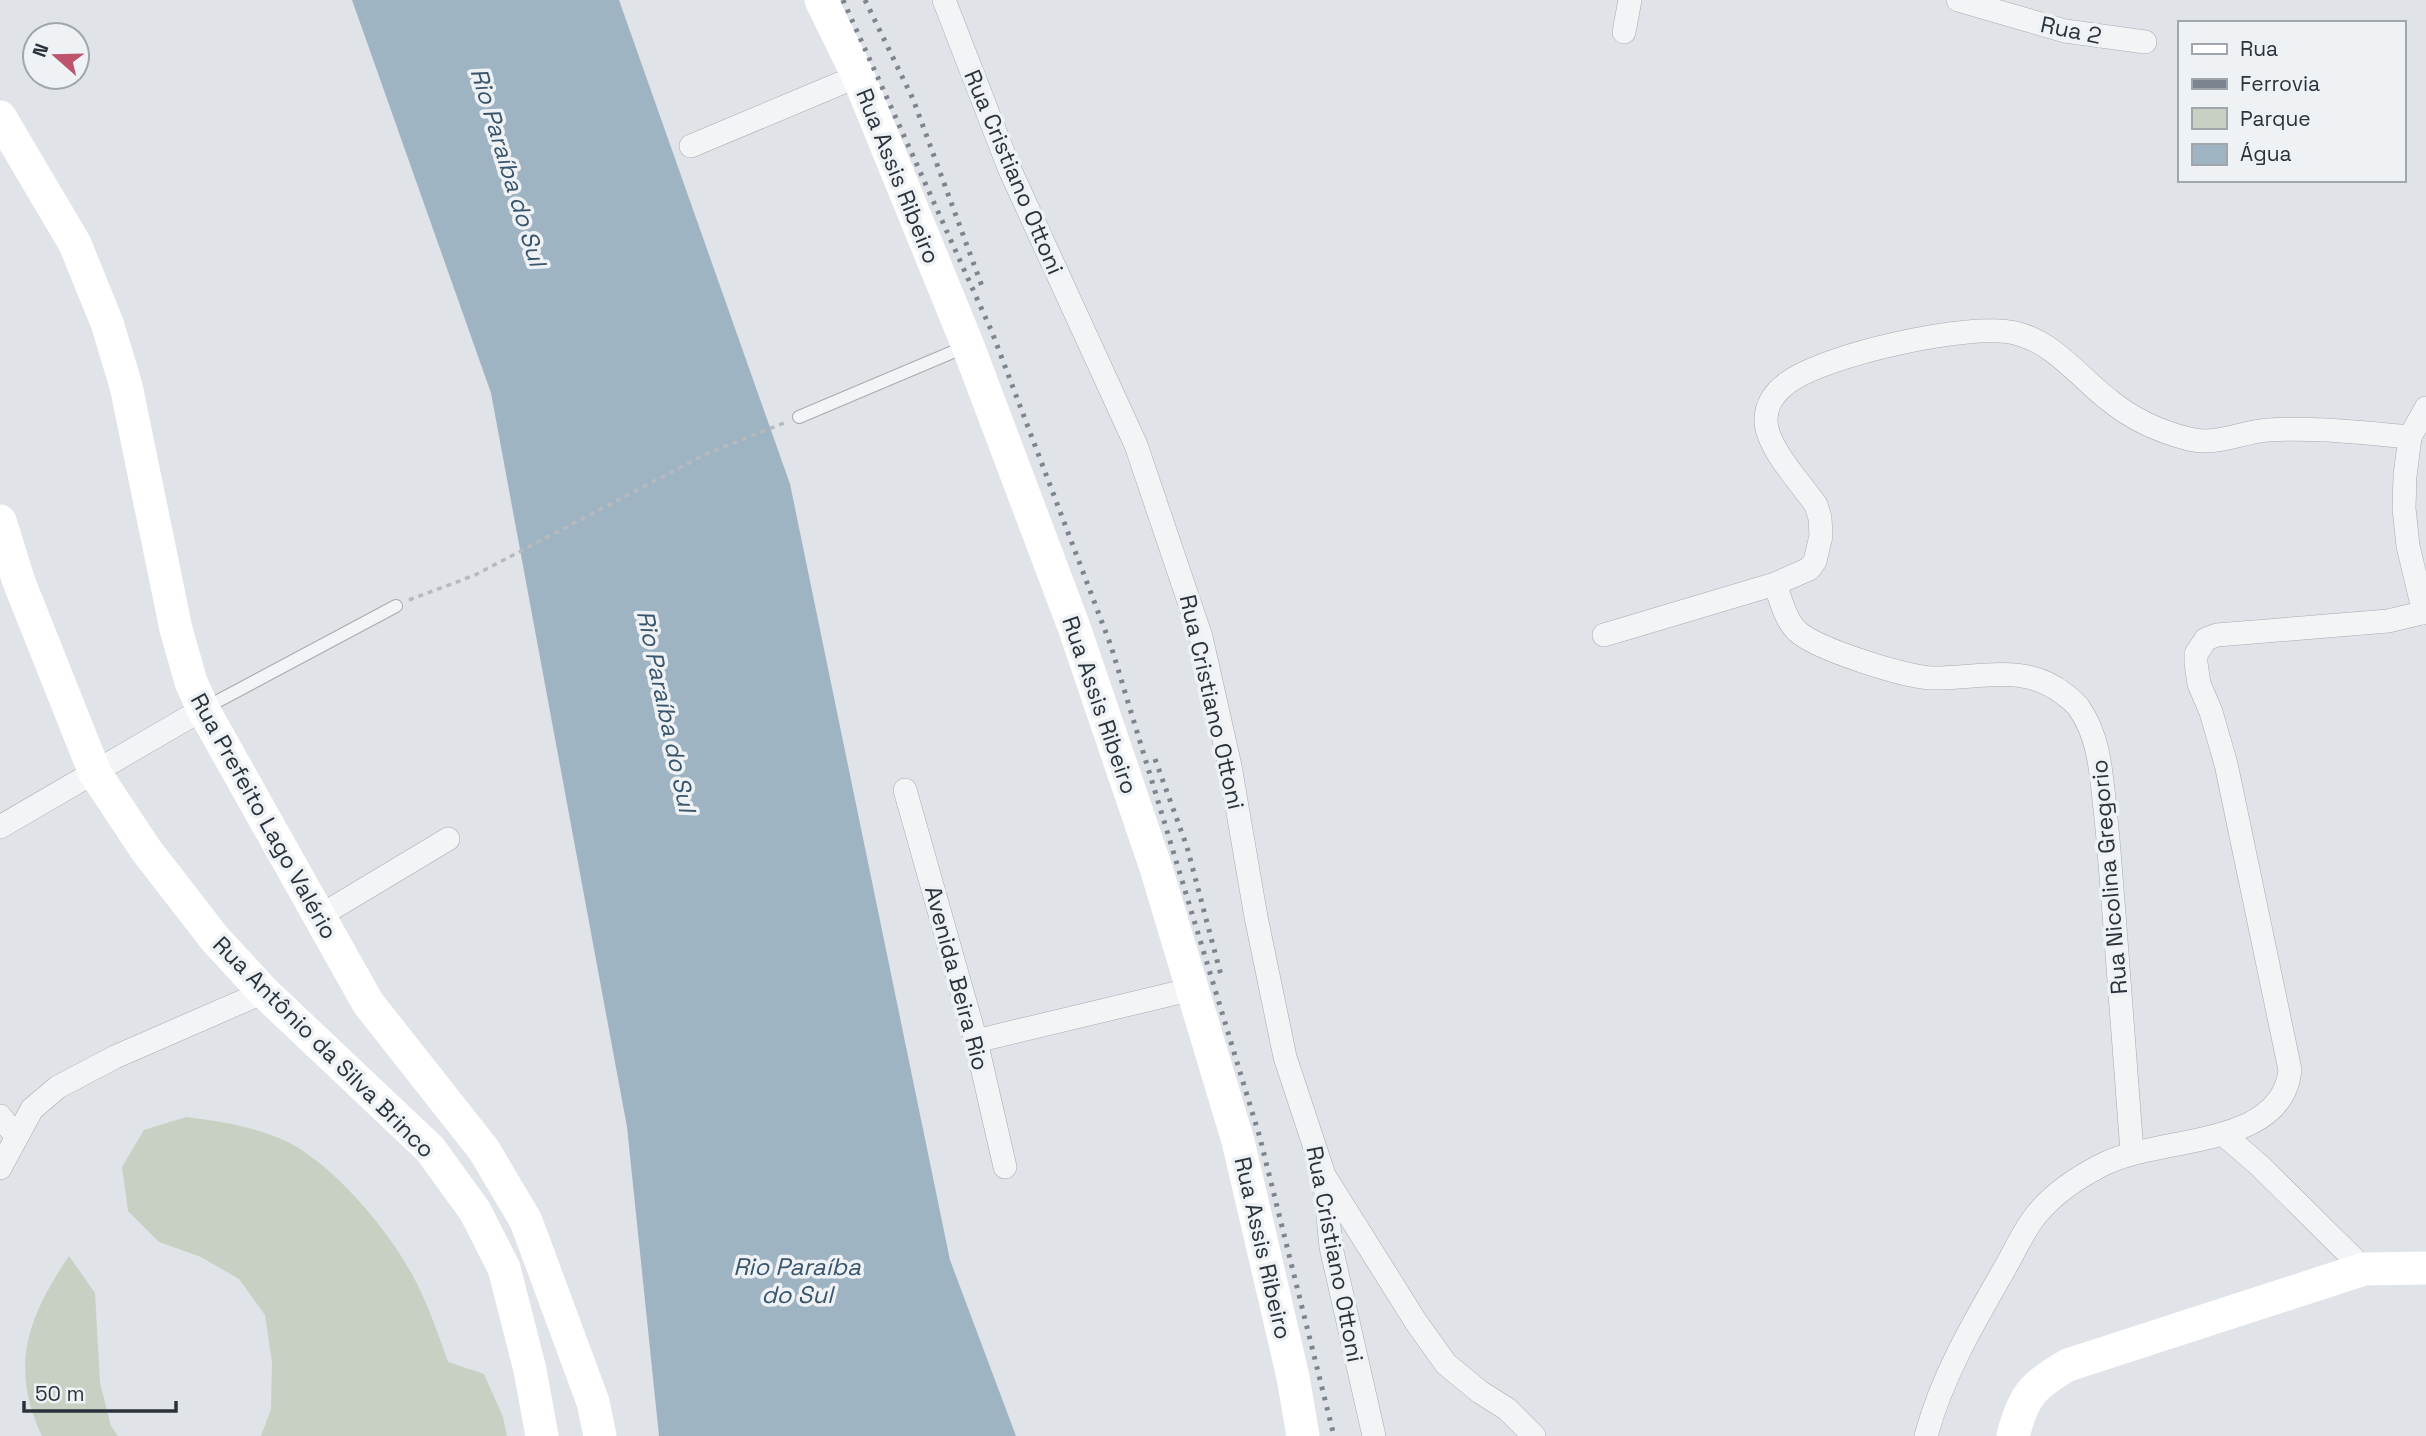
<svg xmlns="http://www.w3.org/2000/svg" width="2426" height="1436" viewBox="0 0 2426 1436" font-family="'Space Grotesk',sans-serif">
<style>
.green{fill:#c7d0c2}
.water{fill:#9fb4c3}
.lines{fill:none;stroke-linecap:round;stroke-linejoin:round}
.lane-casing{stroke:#a6abb0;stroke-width:14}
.street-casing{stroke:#a6abb0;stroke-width:24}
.path{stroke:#b6babe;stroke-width:3.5;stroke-dasharray:5 5;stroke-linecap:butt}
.lane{stroke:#f2f4f6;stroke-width:12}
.street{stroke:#f2f4f6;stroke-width:23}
.secondary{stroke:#fff;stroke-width:33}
.rail{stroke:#7b858f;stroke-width:5;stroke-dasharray:3.5 7;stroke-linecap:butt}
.labels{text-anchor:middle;stroke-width:7;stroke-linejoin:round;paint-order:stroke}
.street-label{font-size:23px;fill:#2a333c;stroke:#eff2f5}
.water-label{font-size:24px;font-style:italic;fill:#39556b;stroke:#eff2f5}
</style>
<rect width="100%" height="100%" fill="#e0e3e7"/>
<!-- green -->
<g class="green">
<path d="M 186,1117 C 219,1121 249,1126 279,1138 C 330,1159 389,1230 414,1278 C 428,1304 438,1334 448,1362 L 484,1374 L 503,1417 L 507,1436 L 261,1436 L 271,1409 L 272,1362 L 265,1315 L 239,1279 L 201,1257 L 159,1242 L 128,1211 L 122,1167 L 144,1130 Z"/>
<path d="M 69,1256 L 95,1293 L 100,1383 L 111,1426 L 118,1436 L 42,1436 C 9,1366 28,1317 69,1256 Z"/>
</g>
<!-- water -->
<polygon class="water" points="352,0 619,0 790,484 950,1260 1016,1436 659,1436 627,1127 491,393"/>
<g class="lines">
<defs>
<g id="lane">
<polyline points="799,417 967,346"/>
<polyline points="203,709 396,606"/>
</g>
<g id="street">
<polyline points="944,0 1010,170 1136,445 1201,637 1230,766 1256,917 1285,1057 1324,1175 1331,1247 1374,1436"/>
<polyline points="1958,0 2065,31 2145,42"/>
<polyline points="1624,32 1630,0"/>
<polyline points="691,146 858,76"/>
<path d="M 1775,584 C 1781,600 1785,619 1797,631 C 1816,649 1905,677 1931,678 C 1978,679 2024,662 2064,694 C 2069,698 2075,702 2079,708 C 2100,738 2101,774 2105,809 C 2109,844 2111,879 2114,914 C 2120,993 2126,1073 2132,1152"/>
<polyline points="2424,613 2408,546 2404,508 2405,476 2410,437 2426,408"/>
<path d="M 1604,635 L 1775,584 L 1809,569 L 1815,561 L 1821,536 L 1820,518 L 1816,505 C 1801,483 1765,446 1766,419 C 1766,405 1775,392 1786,384 C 1822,355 1970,322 2015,333 C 2054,342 2079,377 2109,400 C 2132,419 2161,432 2189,439 C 2217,446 2241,432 2268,430 C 2315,427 2363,433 2410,437"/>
<polyline points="905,790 976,1041 1005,1167"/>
<polyline points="0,827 203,709"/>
<polyline points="318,917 448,839"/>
<polyline points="976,1041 1193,989"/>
<polyline points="0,1116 16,1136"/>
<polyline points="2223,1134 2260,1166 2364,1269"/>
<polyline points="0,1168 32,1109 58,1087 115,1057 264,992"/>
<polyline points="1327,1180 1416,1322 1446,1364 1480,1392 1507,1409 1534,1436"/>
<path d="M 1926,1436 C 1942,1376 1974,1322 2005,1268 C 2015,1251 2024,1229 2037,1214 C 2054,1193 2077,1178 2100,1166 C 2156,1135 2282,1150 2290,1070 L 2226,764 L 2211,712 L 2199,684 L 2196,663 L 2196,654 L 2206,639 L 2217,635 L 2388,621 L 2426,612"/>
</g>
</defs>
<!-- lane casing -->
<use href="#lane" class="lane-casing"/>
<!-- street casing -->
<use href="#street" class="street-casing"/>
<!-- path -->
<polyline class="path" points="409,600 475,575 706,454 784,423"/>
<!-- lane -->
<use href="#lane" class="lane"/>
<!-- street -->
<use href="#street" class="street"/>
<!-- secondary -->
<g class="secondary">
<polyline points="821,0 858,76 968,346 1074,627 1156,868 1238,1141 1293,1377 1303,1436"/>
<polyline points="0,117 75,244 107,323 126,386 176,629 191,682 203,709 368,1003 484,1150 526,1221 593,1402 600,1436"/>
<polyline points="0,521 19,582 95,773 146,850 215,939 264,992 430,1149 475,1211 504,1268 530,1370 542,1436"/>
<path d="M 2013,1436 C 2023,1396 2033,1385 2068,1365 L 2364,1269 L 2426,1268"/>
</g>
<!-- rail -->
<g class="rail">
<polyline points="843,0 992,332 1111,646 1260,1138 1334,1436"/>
<polyline points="865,0 913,99 983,289"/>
<polyline points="1155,759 1187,847 1222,979"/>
</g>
</g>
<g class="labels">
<!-- street labels -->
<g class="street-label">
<text transform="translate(2071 30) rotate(12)" y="8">Rua 2</text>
<text transform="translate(1014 172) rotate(67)" y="8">Rua Cristiano Ottoni</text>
<text transform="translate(898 176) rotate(68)" y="8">Rua Assis Ribeiro</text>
<text transform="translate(1212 702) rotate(77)" y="8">Rua Cristiano Ottoni</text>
<text transform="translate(1100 705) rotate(71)" y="8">Rua Assis Ribeiro</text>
<text transform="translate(264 816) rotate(61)" y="8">Rua Prefeito Lago Valério</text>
<text transform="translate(2109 877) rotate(-95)" y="8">Rua Nicolina Gregorio</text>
<text transform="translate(957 978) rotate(75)" y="8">Avenida Beira Rio</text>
<text transform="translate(324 1047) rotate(45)" y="8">Rua Antônio da Silva Brinco</text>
<text transform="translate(1263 1248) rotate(77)" y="8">Rua Assis Ribeiro</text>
<text transform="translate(1335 1254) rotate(79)" y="8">Rua Cristiano Ottoni</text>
</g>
<!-- water labels -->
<g class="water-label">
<text transform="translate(508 167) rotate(73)" y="8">Rio Paraíba do Sul</text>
<text transform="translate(666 711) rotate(78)" y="8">Rio Paraíba do Sul</text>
<text x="797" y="1275">Rio Paraíba<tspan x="797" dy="28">do Sul</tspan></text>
</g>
</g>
<!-- legend -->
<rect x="2178" y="21" width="228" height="161" fill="#eff2f5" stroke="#a0a6ab" stroke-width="2"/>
<rect x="2192" y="44" width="35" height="10" fill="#ffffff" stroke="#a0a6ab" stroke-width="2"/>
<text x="2240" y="56" font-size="21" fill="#2a333c">Rua</text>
<rect x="2192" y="79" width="35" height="10" fill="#7b858f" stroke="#a0a6ab" stroke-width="2"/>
<text x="2240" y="91" font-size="21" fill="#2a333c">Ferrovia</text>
<rect x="2192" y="108" width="35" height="21" fill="#c7d0c2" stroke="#a0a6ab" stroke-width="2"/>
<text x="2240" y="126" font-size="21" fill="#2a333c">Parque</text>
<rect x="2192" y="144" width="35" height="21" fill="#9fb4c3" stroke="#a0a6ab" stroke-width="2"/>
<text x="2240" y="161" font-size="21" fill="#2a333c">Água</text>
<!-- north arrow -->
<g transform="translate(56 56) rotate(290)"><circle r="33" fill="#eff2f5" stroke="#a0a6ab" stroke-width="2"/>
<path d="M0-5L12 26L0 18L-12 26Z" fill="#be536e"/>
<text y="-10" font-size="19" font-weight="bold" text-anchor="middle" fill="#2a333c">N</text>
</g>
<!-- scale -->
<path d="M24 1401v10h152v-10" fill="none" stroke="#2a333c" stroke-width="3.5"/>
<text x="35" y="1401" font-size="21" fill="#2a333c" stroke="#eff2f5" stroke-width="5" paint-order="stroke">50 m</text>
</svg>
